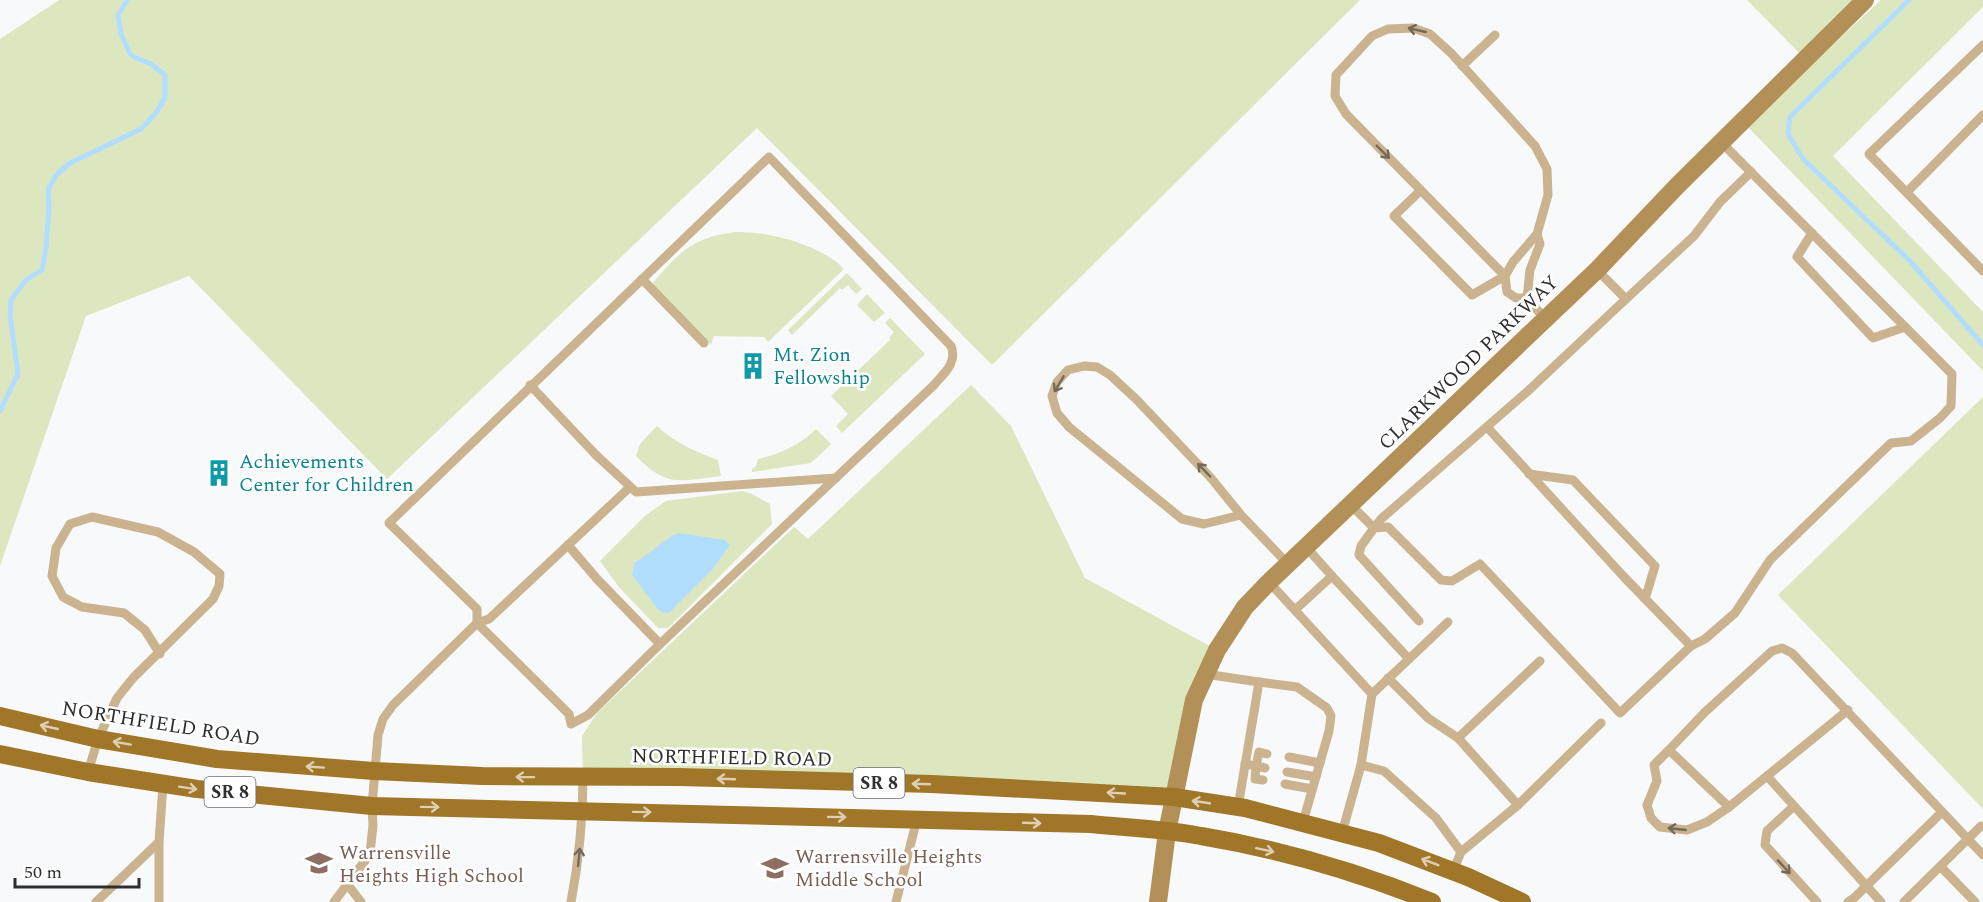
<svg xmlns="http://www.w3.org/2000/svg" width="1983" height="902" viewBox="0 0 1983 902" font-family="Spectral,serif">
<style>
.green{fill:#dce7bf}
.water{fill:#b1ddfe}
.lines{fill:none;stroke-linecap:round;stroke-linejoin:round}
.stream{stroke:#b1ddfe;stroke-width:5}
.lane{stroke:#cab38e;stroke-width:9}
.secondary{stroke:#b29057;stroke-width:18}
.primary{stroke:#a07628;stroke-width:18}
.oneway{stroke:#756a5a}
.oneway2{stroke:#decfb4}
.labels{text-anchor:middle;stroke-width:5;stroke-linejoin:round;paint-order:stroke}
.shield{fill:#fff;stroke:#6d6d6e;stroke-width:1.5}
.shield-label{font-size:18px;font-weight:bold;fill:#2f2f30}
.culture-label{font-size:20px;fill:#0d838f;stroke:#fff;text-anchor:start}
.street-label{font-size:20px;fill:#2f2f30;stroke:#fff}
.education-label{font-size:20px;fill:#785e54;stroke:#fff;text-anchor:start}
</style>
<rect width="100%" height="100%" fill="#f8f9fb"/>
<!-- green -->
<g class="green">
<polygon points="59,0 1360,0 992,365 757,128 387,479 189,276 86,316 0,566 0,39"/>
<polygon points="1747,0 1865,0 1805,59"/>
<polygon points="1881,0 1983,0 1983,7 1833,156 1983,312 1983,371 1746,125"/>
<path d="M 736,232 C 768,231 822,245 844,269 L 768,342 L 764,337 L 714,336 L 711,345 L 652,284 C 679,252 693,237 736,232 Z"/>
<polygon points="847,273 862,289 856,294 848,285 842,290 840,288 792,335 788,330"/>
<polygon points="867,294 885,313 874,322 857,305"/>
<polygon points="890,318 925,354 842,433 836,426 848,414 831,396 891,339 889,338 894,332 885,323"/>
<polygon points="971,385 1011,426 1085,578 1217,650 1174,797 583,777 582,736 597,713 794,527 808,539"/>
<polygon points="1983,397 1983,809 1778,595"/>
<path d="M 657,426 C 675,443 694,451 718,460 L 721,476 C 679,481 667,488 636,456 L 640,444 Z"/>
<path d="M 816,429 L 831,444 L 811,463 L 752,472 L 752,469 L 756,466 L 758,459 C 780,454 800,445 816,429 Z"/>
<polygon points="742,491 752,494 770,504 772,524 668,628 658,628 619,587 600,561 646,515 666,501"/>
</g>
<!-- water -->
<path class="water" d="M 678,533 L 725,540 L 730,545 L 712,570 L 669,613 L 661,612 L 657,608 L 632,575 L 635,562 C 651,554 662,540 678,533 Z"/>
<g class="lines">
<!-- stream -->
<g class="stream">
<polyline points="1909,0 1790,117 1788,134 1803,159 1910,261 1983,345"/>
<polyline points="0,411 18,374 10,315 11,300 26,280 42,270 46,248 49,208 48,190 56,175 70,163 141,129 157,112 165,97 165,75 151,64 136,58 130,54 121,34 118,15 127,0"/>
</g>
<!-- lane -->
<g class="lane">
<polyline points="1983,45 1869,154 1983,271"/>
<polyline points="1462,66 1495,35"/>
<polyline points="1421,190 1394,216 1472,295 1505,276 1346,114 1335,96 1336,75 1372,36 1388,29 1413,28 1430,34 1451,53 1535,146 1547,169 1548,195 1537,234"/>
<polyline points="1907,192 1983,115"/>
<polyline points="1812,233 1797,257 1873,338 1905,327"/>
<polyline points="642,279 704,343"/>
<polyline points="1527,298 1516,298 1507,292 1505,276 1513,262 1537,234 1540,244 1530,270 1527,298 1545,319"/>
<polyline points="1626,299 1694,236 1720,202 1751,172"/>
<polyline points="530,385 596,455 636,492 836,478"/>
<polyline points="1487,427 1624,577 1691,646"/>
<polyline points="1529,474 1573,480 1655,566 1645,599"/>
<polyline points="1351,505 1374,528 1381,519 1529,390 1626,299 1597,270"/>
<polyline points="1241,515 1204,524 1182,519 1069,427 1057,413 1052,396 1057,382 1068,370 1084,366 1097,367 1110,375 1136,399 1211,478 1241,515 1288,564"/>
<polyline points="568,545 597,579 660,644"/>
<polyline points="1332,576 1409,659 1372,694"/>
<polyline points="1269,582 1372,694 1361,765 1342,833"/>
<polyline points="1296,609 1332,576 1306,547"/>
<polyline points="1419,621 1359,555 1361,546 1374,528 1388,527 1441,580 1452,581 1480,564 1620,713 1691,646 1705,639 1735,613 1770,560 1891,443 1911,441 1940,418 1951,406 1952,374 1721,142"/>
<polyline points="1409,659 1448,622"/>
<polyline points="1205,674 1259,682 1238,807"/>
<polyline points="1388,678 1428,718 1458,738 1540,661"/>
<polyline points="1259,682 1297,687 1327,708 1331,716 1329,731 1303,822"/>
<polyline points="1458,738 1518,805"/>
<polyline points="1669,750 1654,765 1657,781 1647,805 1651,818 1660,827 1687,830 1707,822 1729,807"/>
<polyline points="1289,757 1320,763"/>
<polyline points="1245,764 1256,766 1255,779 1263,780"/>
<polyline points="1361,765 1384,771 1436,818 1461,852 1453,871"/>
<polyline points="1265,768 1256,766 1259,752 1267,754"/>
<polyline points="88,772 98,739 117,698 133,678 213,599 219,586 220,574 194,552 158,532 92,517 70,524 56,548 52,576 63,597 82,607 124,613 145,630 160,654"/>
<polyline points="1287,772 1316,777"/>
<polyline points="1767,776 1848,710"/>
<polyline points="1285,784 1312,789"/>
<polyline points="1794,806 1767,831 1765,845 1817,902"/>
<polyline points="159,842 159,902"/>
<polyline points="1461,852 1518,805 1601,723"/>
<polyline points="1941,867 1975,902"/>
<polyline points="348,885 361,902"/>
<polyline points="96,902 159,842 163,784"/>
<path d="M 334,902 L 370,854 L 373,825 L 372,806 L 378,735 L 383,719 L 393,705 L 477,623 L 569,714 L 571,724 L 588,715 L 660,644 L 933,386 C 943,374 958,363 951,346 L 769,157 L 389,523 L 477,609 L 477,623 L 489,619 L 630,487"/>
<path d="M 571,902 C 579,860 583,820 583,777"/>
<polyline points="896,902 917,819"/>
<polyline points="1848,902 1854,898 1942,812"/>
<polyline points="1881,902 1767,776 1729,807 1669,750 1704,713 1772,651 1782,648 1792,653 1983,855"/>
<polyline points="1904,902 1981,826"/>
</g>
<!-- secondary -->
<polyline class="secondary" points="1158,902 1167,832 1194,700 1217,650 1245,607 1269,582 1597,270 1677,186 1865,0"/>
<!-- primary -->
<g class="primary">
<polyline points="0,716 98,739 217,759 374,771 482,776 679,777 932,784 1174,797 1245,808 1379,843 1468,877 1522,902"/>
<path d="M 0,754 L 88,772 L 197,789 L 372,806 L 1091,824 C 1128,828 1165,829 1201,836 C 1279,849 1358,872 1432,902"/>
</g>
</g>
<!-- one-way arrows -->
<defs><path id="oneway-shaft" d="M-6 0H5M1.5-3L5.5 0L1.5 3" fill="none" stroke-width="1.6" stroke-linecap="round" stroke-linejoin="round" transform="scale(1.5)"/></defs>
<g class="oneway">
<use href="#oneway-shaft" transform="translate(1417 30) rotate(-167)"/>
<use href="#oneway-shaft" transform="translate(1383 152) rotate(45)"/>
<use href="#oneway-shaft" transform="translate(1059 384) rotate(121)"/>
<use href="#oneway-shaft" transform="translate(1204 470) rotate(-134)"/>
<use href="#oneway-shaft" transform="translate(1677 829) rotate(-174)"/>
<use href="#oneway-shaft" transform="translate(579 857) rotate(-84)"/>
<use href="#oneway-shaft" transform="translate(1784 867) rotate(47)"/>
</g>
<g class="oneway2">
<use href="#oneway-shaft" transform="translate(49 727) rotate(-167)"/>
<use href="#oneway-shaft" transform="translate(122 743) rotate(-170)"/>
<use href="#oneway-shaft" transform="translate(315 767) rotate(-176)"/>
<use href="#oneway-shaft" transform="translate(525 777) rotate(-179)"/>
<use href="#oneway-shaft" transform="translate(726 779) rotate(-178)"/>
<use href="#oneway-shaft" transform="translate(921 784) rotate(-178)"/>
<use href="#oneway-shaft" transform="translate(188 788) rotate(9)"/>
<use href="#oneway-shaft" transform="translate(1116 793) rotate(-177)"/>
<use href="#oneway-shaft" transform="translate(1201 802) rotate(-172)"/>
<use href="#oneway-shaft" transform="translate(430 807) rotate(1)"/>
<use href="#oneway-shaft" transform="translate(642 812) rotate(1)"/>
<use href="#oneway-shaft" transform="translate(837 817) rotate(1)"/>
<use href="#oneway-shaft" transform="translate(1032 823) rotate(2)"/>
<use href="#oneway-shaft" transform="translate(1265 850) rotate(12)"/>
<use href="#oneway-shaft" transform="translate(1430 862) rotate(-159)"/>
</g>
<!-- icons -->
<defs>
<symbol id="building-bare" viewBox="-9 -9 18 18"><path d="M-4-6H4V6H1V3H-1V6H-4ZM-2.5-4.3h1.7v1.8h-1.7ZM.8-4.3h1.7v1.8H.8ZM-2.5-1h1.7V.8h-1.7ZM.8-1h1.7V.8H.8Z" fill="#0f9aa8" stroke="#fff" stroke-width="2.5" paint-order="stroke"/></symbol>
<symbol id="school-bare" viewBox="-9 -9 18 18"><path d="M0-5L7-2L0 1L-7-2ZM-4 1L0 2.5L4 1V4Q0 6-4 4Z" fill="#8d6e63" stroke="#fff" stroke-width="2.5" paint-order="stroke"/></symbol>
</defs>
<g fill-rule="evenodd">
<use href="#building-bare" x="734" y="347" width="38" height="38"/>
<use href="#building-bare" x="200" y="454" width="38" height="38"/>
<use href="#school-bare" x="300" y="844" width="38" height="38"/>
<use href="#school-bare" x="756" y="849" width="38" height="38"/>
</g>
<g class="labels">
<!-- shield labels -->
<g class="shield">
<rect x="853.5" y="768" width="51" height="30" rx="4.5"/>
<rect x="204.5" y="777" width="51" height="30" rx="4.5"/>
</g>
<g class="shield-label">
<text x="879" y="789">SR 8</text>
<text x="230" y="798">SR 8</text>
</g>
<!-- culture labels -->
<g class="culture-label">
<text x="773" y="361">Mt. Zion<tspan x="773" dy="23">Fellowship</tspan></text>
<text x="239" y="468">Achievements<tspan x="239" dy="23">Center for Children</tspan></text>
</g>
<!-- street labels -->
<g class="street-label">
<text transform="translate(1468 362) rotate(-44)" y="7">CLARKWOOD PARKWAY</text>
<text transform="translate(161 723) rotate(9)" y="7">NORTHFIELD ROAD</text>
<text transform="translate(732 757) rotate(1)" y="7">NORTHFIELD ROAD</text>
</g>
<!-- education labels -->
<g class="education-label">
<text x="339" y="859">Warrensville<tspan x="339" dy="23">Heights High School</tspan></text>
<text x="795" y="863">Warrensville Heights<tspan x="795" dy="23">Middle School</tspan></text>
</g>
</g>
<!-- scale -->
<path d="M15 878v9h124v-9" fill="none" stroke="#2f2f30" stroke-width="3"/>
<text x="24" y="878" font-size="18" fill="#2f2f30" stroke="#ffffff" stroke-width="4.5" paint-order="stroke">50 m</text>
</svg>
